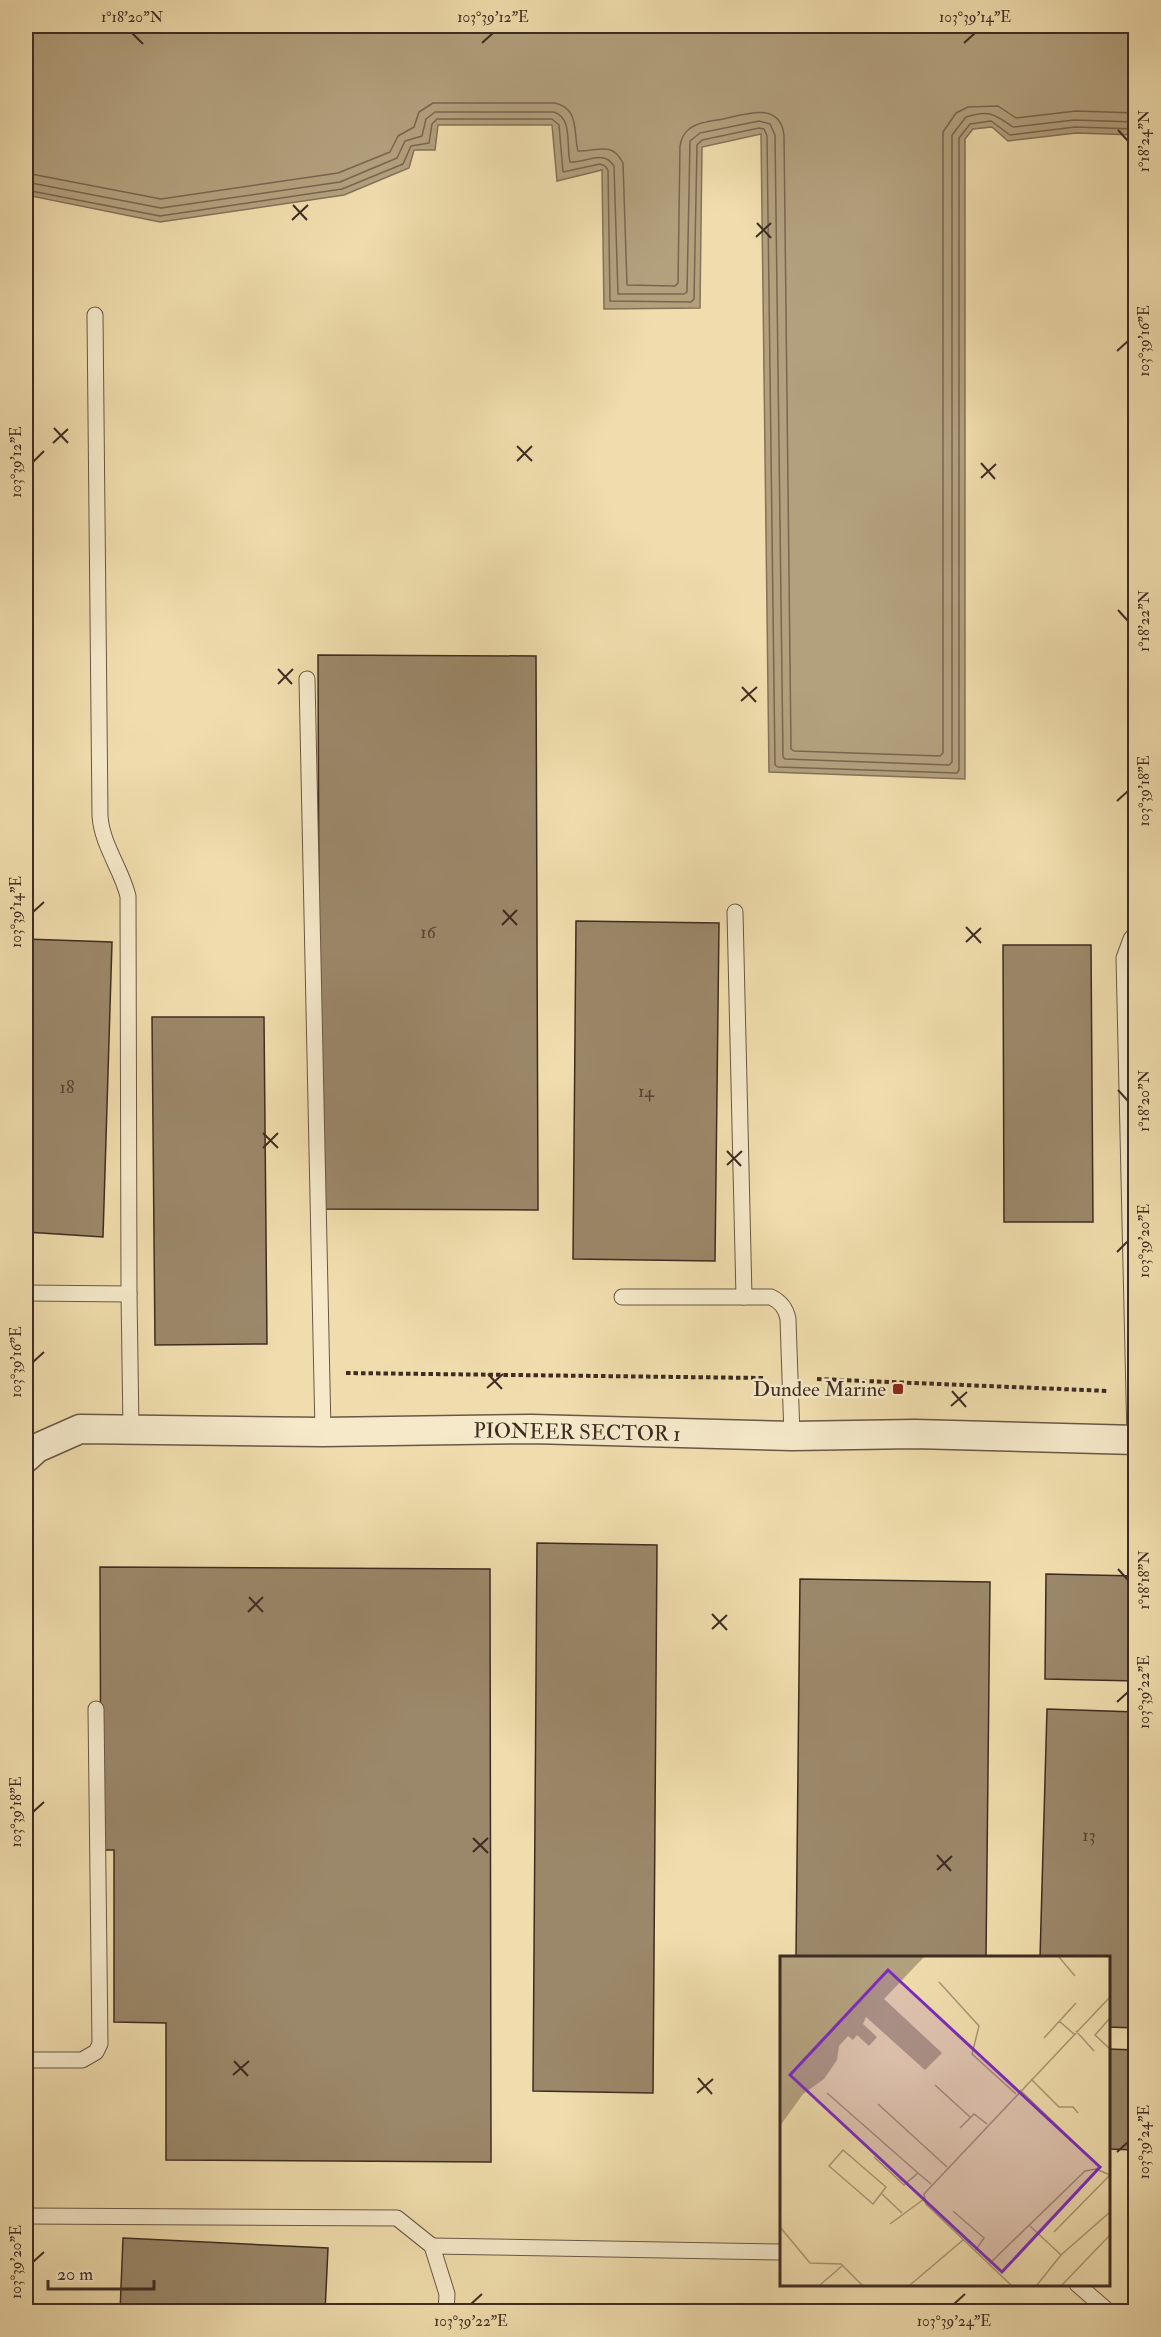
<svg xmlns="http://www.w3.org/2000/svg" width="1161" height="2337" viewBox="0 0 1161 2337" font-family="'IM FELL Double Pica',serif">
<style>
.water{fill:#b3a17e;stroke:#847259;stroke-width:1.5}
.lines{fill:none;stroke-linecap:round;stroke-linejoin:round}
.shore{stroke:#786650;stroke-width:1.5}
.building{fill:#9b886a;stroke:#3e2c22;stroke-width:1.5}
.lane-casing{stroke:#6a5845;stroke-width:17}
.street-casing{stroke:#6a5845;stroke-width:31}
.path{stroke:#3e2c22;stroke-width:4;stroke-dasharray:4.5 3;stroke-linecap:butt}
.lane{stroke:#f5e9ca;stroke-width:15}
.street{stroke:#f5e9ca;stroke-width:28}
.ticks{fill:none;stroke:#3e2c22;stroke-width:2}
.poi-dot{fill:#8f2418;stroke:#f5e9ca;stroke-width:2}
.labels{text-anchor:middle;stroke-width:5;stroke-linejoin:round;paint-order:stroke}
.number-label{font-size:18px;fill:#554334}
.poi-label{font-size:21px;fill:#3e2c22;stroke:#f5e9ca;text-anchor:end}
.street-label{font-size:21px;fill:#3e2c22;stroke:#f5e9ca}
.inset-road{fill:none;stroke:#a99675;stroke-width:1.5}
.view{fill:#7b2cbf;fill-opacity:0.15;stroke:#7b2cbf;stroke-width:3}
.inset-edge{fill:none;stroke:#3e2c22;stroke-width:3}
.neatline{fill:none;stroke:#3e2c22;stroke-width:2}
.ticks-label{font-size:15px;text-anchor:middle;fill:#3e2c22}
</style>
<rect width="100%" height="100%" fill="#f0ddad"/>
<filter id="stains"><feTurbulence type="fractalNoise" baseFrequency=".00333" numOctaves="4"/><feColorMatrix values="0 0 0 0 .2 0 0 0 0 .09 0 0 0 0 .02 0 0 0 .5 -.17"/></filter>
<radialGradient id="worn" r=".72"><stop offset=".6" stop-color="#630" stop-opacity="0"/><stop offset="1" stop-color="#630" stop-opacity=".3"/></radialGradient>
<!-- water -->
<polygon class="water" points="26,26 1135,26 1135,135 1076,133 1008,141 992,127 973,129 965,139 965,779 769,772 761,134 702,147 700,308 604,309 602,170 557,181 552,125 438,125 435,150 414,150 409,168 344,195 160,222 26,195"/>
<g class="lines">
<!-- shore -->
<g class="shore">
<path d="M 26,173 L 161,199 L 338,173 L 390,152 L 398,136 L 414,127 L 419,112 L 433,103 L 555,103 C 580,109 573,132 578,151 C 597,152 611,140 623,163 L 627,285 L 675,286 L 678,283 L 680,146 C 681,140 683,134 688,130 C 697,122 712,121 723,119 C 746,114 780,101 784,135 L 791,749 L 794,751 L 940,756 L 943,753 L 943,132 L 956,113 L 968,107 L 998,106 L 1016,118 L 1076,111 L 1136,113"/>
<path d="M 26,182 L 161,208 L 340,182 L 397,158 L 405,141 L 422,136 L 426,119 L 435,112 L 554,112 C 573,118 566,146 570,162 C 586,163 604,149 614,166 L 618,294 L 684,294 L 687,292 L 690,141 L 700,133 L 759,121 L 770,124 L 775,135 L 783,757 L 785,759 L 949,765 L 952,762 L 952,135 L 966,117 C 990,109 995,115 1013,127 L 1074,120 L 1136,122"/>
<polyline points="26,190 160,216 342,189 403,164 411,146 429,143 432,124 437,119 552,119 559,125 563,172 600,164 605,166 608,170 610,301 691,302 694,299 697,145 702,140 759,128 764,129 767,136 775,765 778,767 957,773 959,770 959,138 970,124 991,121 1010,135 1075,127 1136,129"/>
</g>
</g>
<!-- building -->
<g class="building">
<polygon points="318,655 536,656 538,1210 320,1209"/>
<polygon points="576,921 719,923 715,1261 573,1259"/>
<polygon points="26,939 112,942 103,1237 26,1232"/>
<polygon points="1003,945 1091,945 1093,1222 1004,1222"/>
<polygon points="152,1017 264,1017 267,1344 155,1345"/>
<polygon points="537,1543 657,1545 653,2093 533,2091"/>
<polygon points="100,1567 490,1569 491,2162 166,2160 166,2023 114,2022 114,1850 101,1850"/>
<polygon points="1046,1574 1136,1576 1136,1681 1045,1679"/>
<polygon points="800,1579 990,1582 986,1958 796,1958"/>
<polygon points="1047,1709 1136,1712 1136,2028 1108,2027 1108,1958 1040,1958"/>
<polygon points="1108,2049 1136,2050 1136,2150 1108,2149"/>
<polygon points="123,2238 328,2248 325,2312 120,2312"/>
</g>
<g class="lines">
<defs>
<g id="lane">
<path d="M 95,315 L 100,816 C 102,845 121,868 128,896 L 129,1294"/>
<polyline points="307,679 323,1432"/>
<polyline points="735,912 744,1297"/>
<polyline points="26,1293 129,1294 131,1429"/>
<path d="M 622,1297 L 771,1297 C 781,1302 786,1308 788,1319 L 792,1436"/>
<polyline points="1135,1440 1124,958 1131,939 1136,933"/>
<polyline points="26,2060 82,2060 96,2052 100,2044 96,1709"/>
<polyline points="26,2216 397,2218 432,2246 447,2294 446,2312"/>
<polyline points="432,2246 782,2252"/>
<polyline points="1077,2284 1109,2312"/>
</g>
<polyline id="street" points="26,1458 37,1448 80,1429 323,1432 532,1429 792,1436 915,1434 1136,1440"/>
</defs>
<!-- lane casing -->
<use href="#lane" class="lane-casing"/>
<!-- street casing -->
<use href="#street" class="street-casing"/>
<!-- path -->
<g class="path">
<polyline points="346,1373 764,1378"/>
<polyline points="817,1379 1109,1391"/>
</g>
<!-- lane -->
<use href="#lane" class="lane"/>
<!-- street -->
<use href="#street" class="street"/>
</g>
<!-- ticks -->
<path class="ticks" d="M 132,33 L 143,44M 482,43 L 493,33M 964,43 L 975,33M 1118,130 L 1128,141M 293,205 L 307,220M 292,220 L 308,205M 757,223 L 771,238M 756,237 L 771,223M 1117,351 L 1128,341M 54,428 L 68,443M 53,443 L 68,429M 517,446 L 532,461M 517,461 L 532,446M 33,462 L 44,451M 981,463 L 995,479M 981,478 L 996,464M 1118,610 L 1128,621M 278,669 L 292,684M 278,684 L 293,669M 742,687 L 756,702M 741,701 L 757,687M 1117,801 L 1128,791M 503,910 L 517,925M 33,912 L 44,902M 502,925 L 517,910M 966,927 L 981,943M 966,942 L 981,928M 1118,1090 L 1128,1101M 263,1133 L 278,1148M 263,1148 L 278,1133M 727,1151 L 741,1166M 727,1165 L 742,1151M 1117,1252 L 1128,1241M 33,1362 L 44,1352M 488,1374 L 502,1389M 487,1388 L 503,1374M 952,1391 L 966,1407M 951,1406 L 967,1392M 1118,1569 L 1128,1580M 249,1597 L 263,1612M 248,1612 L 263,1597M 712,1614 L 727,1630M 712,1629 L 727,1615M 1117,1702 L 1128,1692M 33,1812 L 44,1802M 473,1838 L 488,1853M 473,1852 L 488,1838M 937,1855 L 951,1871M 937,1870 L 952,1856M 234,2061 L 248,2076M 233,2075 L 249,2061M 698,2078 L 712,2094M 697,2093 L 713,2079M 1117,2152 L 1128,2142M 33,2262 L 44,2252M 471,2304 L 482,2294M 954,2304 L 965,2294"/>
<!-- markers -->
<rect class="poi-dot" x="892" y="1383" width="12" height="12" rx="3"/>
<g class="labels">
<!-- number labels -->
<g class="number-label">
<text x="428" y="938">16</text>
<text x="67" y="1093">18</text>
<text x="646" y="1097">14</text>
<text x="1089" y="1841">13</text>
</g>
<!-- poi labels -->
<g class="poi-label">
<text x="886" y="1396">Dundee Marine</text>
</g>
<!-- street labels -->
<g class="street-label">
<text transform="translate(577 1432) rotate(1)" y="7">PIONEER SECTOR 1</text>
</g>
</g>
<!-- overview -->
<g transform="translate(780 1956)">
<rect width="330" height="330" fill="#f0ddad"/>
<path d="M 0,1 L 144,1 L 104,43 L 162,97 L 145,114 L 86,61 L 83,68 L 97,81 L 89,90 L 77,79 L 73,84 L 68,80 L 59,90 L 57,104 L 44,123 L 23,138 L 0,170 Z" fill="#b3a17e"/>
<path class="inset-road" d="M 279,1 L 295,20M 159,26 L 199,70 L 192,98 L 236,138M 330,62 L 315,79 L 330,93M 279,65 L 294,78M 296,75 L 314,95M 264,82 L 296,47M 251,123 L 279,151 L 293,151 L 298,157M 155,129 L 190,161M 240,134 L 292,184M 47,137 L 138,217M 98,148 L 167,211M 180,172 L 194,158 L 207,168M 63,194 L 106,231 L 93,248 L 49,210 ZM 94,201 L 124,229 L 138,217 L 151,228M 102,238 L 122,257M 173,255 L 204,282 L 195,295M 110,268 L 144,243M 250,270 L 281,299M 0,271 L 30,307 L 61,308 L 82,329M 274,276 L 330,219M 209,308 L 305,215 L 316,213 L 330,219M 40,329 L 63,309M 130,329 L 183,284M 231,329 L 146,248 L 144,238 L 330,41M 257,329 L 281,299 L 330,256M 282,329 L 330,279"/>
<path class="view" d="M 108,14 L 320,211 L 222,316 L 10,119 Z"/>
<rect width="330" height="330" class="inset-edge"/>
</g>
<!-- margin -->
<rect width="1161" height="2337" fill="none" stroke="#f0ddad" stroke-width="66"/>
<!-- scale -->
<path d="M48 2280v9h106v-9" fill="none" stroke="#3e2c22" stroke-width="3"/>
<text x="57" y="2280" font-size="18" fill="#3e2c22" stroke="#f5e9ca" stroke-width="4.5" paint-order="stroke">20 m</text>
<rect x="33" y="33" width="1095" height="2271" class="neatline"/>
<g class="ticks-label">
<text x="132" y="22">1°18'20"N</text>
<text x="493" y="22">103°39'12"E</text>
<text x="975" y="22">103°39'14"E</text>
<text transform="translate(1144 141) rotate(-90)" y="5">1°18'24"N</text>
<text transform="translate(1144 341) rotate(-90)" y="5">103°39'16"E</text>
<text transform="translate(16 462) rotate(-90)" y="5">103°39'12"E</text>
<text transform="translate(1144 621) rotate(-90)" y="5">1°18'22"N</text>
<text transform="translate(1144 791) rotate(-90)" y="5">103°39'18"E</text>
<text transform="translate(16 912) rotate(-90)" y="5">103°39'14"E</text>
<text transform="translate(1144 1101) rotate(-90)" y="5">1°18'20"N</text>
<text transform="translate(1144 1241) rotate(-90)" y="5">103°39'20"E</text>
<text transform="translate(16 1362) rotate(-90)" y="5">103°39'16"E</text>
<text transform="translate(1144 1580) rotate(-90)" y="5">1°18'18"N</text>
<text transform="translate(1144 1692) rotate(-90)" y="5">103°39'22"E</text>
<text transform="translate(16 1812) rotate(-90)" y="5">103°39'18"E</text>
<text transform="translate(1144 2142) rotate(-90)" y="5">103°39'24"E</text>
<text transform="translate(16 2262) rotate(-90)" y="5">103°39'20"E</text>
<text x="471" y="2326">103°39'22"E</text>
<text x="954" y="2326">103°39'24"E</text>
</g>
<rect width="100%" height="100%" filter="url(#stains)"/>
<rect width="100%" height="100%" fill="url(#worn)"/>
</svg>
